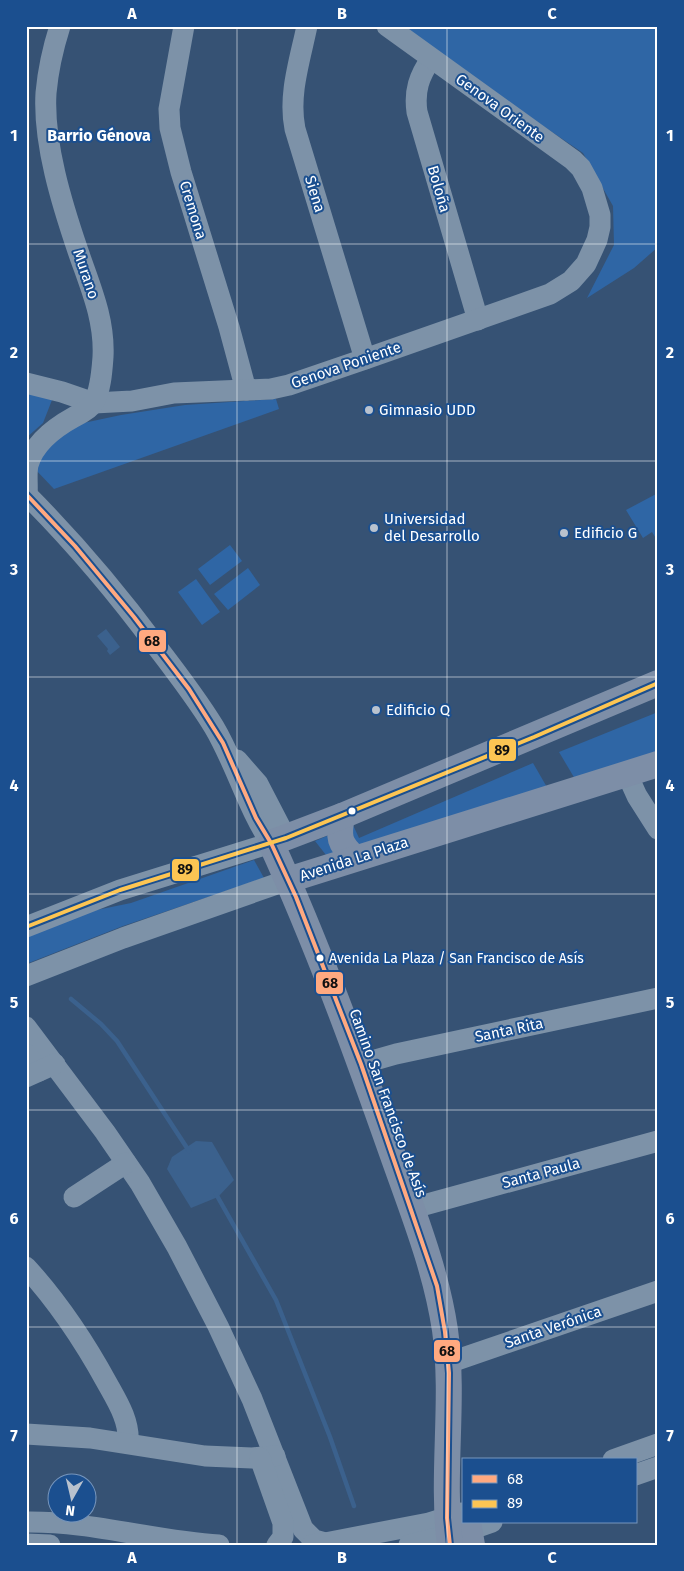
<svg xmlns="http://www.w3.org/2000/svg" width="684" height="1571" viewBox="0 0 684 1571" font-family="'Fira Sans',sans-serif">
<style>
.green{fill:#2f66a5}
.water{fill:#3b618d}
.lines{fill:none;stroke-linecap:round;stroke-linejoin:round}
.stream{stroke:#3b618d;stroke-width:4.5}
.minor{stroke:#7d92a8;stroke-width:21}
.major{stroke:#7d8ea7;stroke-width:26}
.bus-1-casing{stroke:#1b4f8f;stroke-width:8}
.bus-2-casing{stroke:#1b4f8f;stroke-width:8}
.bus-1{stroke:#ffa980;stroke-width:4}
.bus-2{stroke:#fcc553;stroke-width:4}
.grid{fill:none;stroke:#fff;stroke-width:1;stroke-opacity:0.55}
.poi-dot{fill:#b9c2ce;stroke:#1b4f8f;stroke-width:2}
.bus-dot{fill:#fff;stroke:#1b4f8f;stroke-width:2}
.labels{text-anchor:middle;stroke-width:4;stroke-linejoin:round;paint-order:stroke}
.bus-label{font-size:14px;fill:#fff;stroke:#1b4f8f;text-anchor:start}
.street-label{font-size:15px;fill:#fff;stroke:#1b4f8f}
.poi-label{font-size:15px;fill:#fff;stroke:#1b4f8f;text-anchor:start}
.neighbourhood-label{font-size:16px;font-weight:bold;fill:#fff;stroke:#1b4f8f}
.line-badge{stroke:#1b4f8f;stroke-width:2}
.pale-badge-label{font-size:14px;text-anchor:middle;font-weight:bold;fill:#111}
.neatline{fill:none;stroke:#fff;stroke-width:2}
.grid-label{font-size:16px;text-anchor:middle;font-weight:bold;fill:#fff}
</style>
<rect width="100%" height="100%" fill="#365274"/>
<!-- green -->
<g class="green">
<polygon points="395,26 658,26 658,247 634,268 587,298 614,245 613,206 583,153"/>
<polygon points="26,391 52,400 43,423 26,438"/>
<polygon points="276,399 279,409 54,489 34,468 44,447 74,425 121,415 185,405"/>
<polygon points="658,493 658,540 657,540 652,532 643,538 626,510"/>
<polygon points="230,545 242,561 210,585 198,569"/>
<polygon points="248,568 260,585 228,610 214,594"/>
<polygon points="196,579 220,612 202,625 178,592"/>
<polygon points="658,712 658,756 575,779 559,752"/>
<polygon points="533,763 548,789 326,855 315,841 353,825 359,838"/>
<polygon points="254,860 264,878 123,926 26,964 26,935 82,913 131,903"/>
</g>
<!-- water -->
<g class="water">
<polygon points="106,629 120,647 110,655 107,651 108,649 97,636"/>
<polygon points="196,1141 212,1142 234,1180 218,1197 191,1208 167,1169 172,1157"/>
</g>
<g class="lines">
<!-- stream -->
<g class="stream">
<polyline points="71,999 101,1024 117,1041 189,1151"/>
<polyline points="216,1194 276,1300 330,1437 354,1506"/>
</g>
<!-- minor -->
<g class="minor">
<polyline points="184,26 169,109 170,128 181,172 229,327 246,390"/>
<path d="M 307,26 C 300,60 288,95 295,129 L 365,359"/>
<path d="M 431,59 C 419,76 414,91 417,112 L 478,320"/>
<polyline points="26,383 62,392 94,403 132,401 174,393 271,389 289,385 365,359 550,294 571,281 586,264 597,240 600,227 600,215 592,188 581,168 573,160 387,26"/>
<path d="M 26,494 C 74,542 117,593 157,647 C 177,673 197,699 214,727 C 236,764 247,807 271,843 L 120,890 L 26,927"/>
<path d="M 27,495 C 28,486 26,474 28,465 C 34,443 54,428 74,417 C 80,414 91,408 94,402 C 101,389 102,370 103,357 C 105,319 90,286 78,251 C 62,204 43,143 46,93 C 48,70 53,48 60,26"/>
<polyline points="237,760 258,784 286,838"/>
<polyline points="627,774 637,796 658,829"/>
<polyline points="26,976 123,938 288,880"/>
<polyline points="26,1027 105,1132 140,1183 177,1247 218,1326 252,1399 303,1529 314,1540 325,1543"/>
<polyline points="26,1054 39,1071"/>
<polyline points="361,1064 396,1054 658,998"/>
<polyline points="26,1077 55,1064"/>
<polyline points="74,1197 126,1163"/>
<polyline points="424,1205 658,1141"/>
<path d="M 26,1267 C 58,1302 84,1341 107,1383 C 117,1401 130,1421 128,1443"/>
<polyline points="448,1363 658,1291"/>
<polyline points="26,1434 90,1438 205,1456 252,1458 275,1456"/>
<polyline points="260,1458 283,1523 283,1537 277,1545"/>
<polyline points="613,1460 658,1444"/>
<polyline points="635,1475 658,1467"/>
<path d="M 26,1522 C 91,1521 154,1541 219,1545"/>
<polyline points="26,1544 50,1545"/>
<polyline points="312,1545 325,1543 429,1523 461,1513"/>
<polyline points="409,1545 469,1530 492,1522"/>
</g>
<!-- major -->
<g class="major">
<path d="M 342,816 C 338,837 339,844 355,858"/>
<polyline points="288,880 658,764"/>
<polyline points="468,1522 472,1545"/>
<path d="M 450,1545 C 441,1473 455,1401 445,1330 C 436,1269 412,1210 392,1153 C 355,1048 317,944 271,843 L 342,816 L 658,683"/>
</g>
<defs>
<polyline id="bus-1" points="26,494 75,546 134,617 189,689 223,743 256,818 271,843 296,897 361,1064 437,1286 445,1332 449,1373 447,1518 450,1545"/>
<polyline id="bus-2" points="26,927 120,890 286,838 534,737 658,683"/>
</defs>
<!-- bus-1 casing -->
<use href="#bus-1" class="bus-1-casing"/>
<!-- bus-2 casing -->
<use href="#bus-2" class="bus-2-casing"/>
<!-- bus-1 -->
<use href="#bus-1" class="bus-1"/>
<!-- bus-2 -->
<use href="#bus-2" class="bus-2"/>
</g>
<!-- grid -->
<path class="grid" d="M 237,26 L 237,1545M 447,26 L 447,1545M 26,244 L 658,244M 26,461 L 658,461M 26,677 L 658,677M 26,894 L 658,894M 26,1110 L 658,1110M 26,1327 L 658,1327"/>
<!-- markers -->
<g class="poi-dot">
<circle cx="369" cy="410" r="5"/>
<circle cx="374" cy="528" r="5"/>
<circle cx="564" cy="533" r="5"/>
<circle cx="376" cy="710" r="5"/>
</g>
<g class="bus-dot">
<circle cx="352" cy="811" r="4.5"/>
<circle cx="320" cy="958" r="4.5"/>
</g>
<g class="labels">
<!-- bus labels -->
<g class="bus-label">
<text x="329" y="963">Avenida La Plaza / San Francisco de Asís</text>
</g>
<!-- street labels -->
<g class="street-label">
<text transform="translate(500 108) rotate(36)" y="5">Genova Oriente</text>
<text transform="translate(439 189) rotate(74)" y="5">Boloña</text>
<text transform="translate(315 194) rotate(73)" y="5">Siena</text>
<text transform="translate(193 210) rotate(73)" y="5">Cremona</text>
<text transform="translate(86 274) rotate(71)" y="5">Murano</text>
<text transform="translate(346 365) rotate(-19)" y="5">Genova Poniente</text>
<text transform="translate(354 859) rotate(-18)" y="5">Avenida La Plaza</text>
<text transform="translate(509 1030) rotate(-12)" y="5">Santa Rita</text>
<text transform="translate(388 1103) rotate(70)" y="5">Camino San Francisco de Asís</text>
<text transform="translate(541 1173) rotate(-15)" y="5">Santa Paula</text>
<text transform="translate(553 1327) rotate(-19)" y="5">Santa Verónica</text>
</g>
<!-- poi labels -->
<g class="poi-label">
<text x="379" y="415">Gimnasio UDD</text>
<text x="384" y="524">Universidad<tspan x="384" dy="17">del Desarrollo</tspan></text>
<text x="574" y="538">Edificio G</text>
<text x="386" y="715">Edificio Q</text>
</g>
<!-- neighbourhood labels -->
<g class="neighbourhood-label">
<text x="99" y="141">Barrio Génova</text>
</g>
</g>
<g class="line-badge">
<rect x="138" y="629" width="29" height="24" rx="5" fill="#ffa980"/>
<rect x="488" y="738" width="29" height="24" rx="5" fill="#fcc553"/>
<rect x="171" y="858" width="29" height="24" rx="5" fill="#fcc553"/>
<rect x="315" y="971" width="29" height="24" rx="5" fill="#ffa980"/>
<rect x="433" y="1339" width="28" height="24" rx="5" fill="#ffa980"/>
</g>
<g class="pale-badge-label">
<text x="152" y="646">68</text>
<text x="502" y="755">89</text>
<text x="185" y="874">89</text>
<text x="330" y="988">68</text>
<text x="447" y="1356">68</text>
</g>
<!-- border -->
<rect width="684" height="1571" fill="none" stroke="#1b4f8f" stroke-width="55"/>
<!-- legend -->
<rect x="462" y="1458" width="175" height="65" fill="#1b4f8f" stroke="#7695bc"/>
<rect x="472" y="1475" width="25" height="8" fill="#ffa980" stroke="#7695bc"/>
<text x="507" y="1484" font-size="15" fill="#ffffff">68</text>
<rect x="472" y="1500" width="25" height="8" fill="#fcc553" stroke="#7695bc"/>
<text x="507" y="1508" font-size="15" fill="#ffffff">89</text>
<!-- north arrow -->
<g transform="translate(72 1498) rotate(188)"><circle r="24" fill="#1b4f8f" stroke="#7695bc"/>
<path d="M0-4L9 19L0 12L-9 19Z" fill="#b9c2ce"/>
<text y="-8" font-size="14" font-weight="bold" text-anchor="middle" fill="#ffffff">N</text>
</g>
<rect x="28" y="28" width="628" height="1516" class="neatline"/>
<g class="grid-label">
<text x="132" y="19">A</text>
<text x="342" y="19">B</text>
<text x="552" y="19">C</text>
<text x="14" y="141">1</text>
<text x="670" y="141">1</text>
<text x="14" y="358">2</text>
<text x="670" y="358">2</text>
<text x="14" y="575">3</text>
<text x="670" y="575">3</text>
<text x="14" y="791">4</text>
<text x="670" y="791">4</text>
<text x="14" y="1008">5</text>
<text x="670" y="1008">5</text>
<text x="14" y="1224">6</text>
<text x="670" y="1224">6</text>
<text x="14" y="1441">7</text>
<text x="670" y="1441">7</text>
<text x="132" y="1563">A</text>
<text x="342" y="1563">B</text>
<text x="552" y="1563">C</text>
</g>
</svg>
